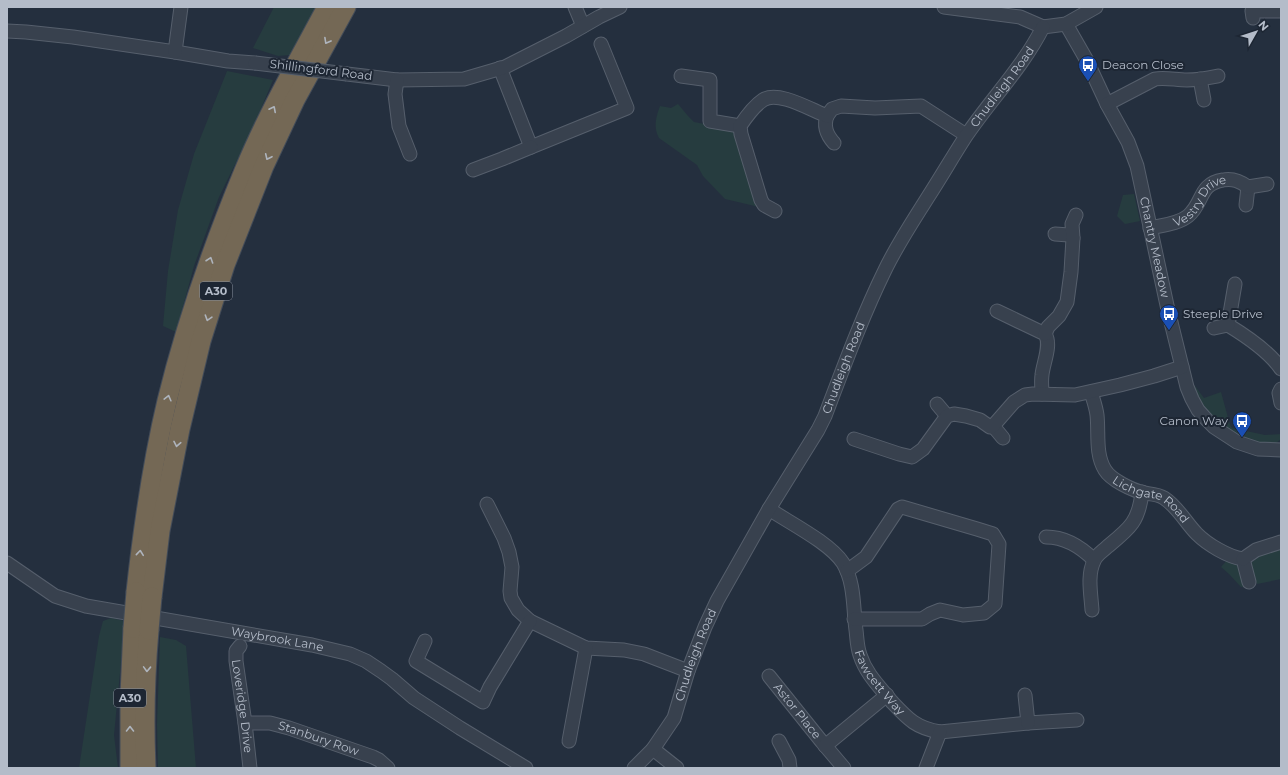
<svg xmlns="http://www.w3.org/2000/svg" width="1288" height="775" viewBox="0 0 1288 775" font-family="Montserrat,sans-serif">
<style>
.green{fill:#263c3f}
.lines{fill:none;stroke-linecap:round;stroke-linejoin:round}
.minor-casing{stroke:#565f6c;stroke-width:15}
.highway-casing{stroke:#434c59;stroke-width:21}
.minor{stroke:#38414e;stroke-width:13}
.highway{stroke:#746855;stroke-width:19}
.minor-bridge-casing{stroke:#565f6c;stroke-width:15;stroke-linecap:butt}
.highway-bridge-casing{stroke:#434c59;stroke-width:21;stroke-linecap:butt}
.minor-bridge{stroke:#38414e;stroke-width:13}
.highway-bridge{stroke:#746855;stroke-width:19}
.oneway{stroke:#aeb4bd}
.labels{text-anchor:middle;stroke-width:4;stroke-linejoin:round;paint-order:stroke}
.shield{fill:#1d2633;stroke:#878f9c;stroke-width:1}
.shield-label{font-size:11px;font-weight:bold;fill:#b4bcc9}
.poi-label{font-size:12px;fill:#b4bcc9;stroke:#1d2633;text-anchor:start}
.street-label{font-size:12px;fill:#b4bcc9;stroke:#1d2633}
</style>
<rect width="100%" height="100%" fill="#242f3e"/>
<!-- green -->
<g class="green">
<polygon points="274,7 317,7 290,55 278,56 253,48"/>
<polygon points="227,71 273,80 252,130 219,197 194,266 176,332 163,326 168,271 178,210 194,154"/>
<path d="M 678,104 L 688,116 L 694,122 L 736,130 L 759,207 L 725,199 L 703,176 L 697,165 L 659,138 C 653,127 656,117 660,106 L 671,108 Z"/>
<polygon points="1134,194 1140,221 1125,224 1117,216 1123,195"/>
<polygon points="1192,382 1204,398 1221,392 1230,425 1232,428 1265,435 1281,434 1281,439 1275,444 1262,444 1230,433 1206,411 1200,402"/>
<polygon points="1281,547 1281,579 1257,584 1252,569 1252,562 1266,552"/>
<polygon points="1228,559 1240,566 1248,586 1241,587 1229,574 1221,567"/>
<polygon points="111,618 125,621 114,735 118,768 79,768 99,636 103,621"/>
<polygon points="160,637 176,640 186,646 196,768 158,768 157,724"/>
</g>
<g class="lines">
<defs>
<g id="minor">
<polyline points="575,7 583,26"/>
<polyline points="944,7 1020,17 1043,27"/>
<polyline points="1253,18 1252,11 1281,11"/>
<path id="s1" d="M 1066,24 L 1086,59 L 1107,104 L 1128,142 L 1137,166 L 1168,310 L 1187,387 L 1192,399 L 1198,410 L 1207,420 L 1214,427 L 1237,442 L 1258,449 L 1281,450"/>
<polyline points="1043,27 1066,24 1096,7"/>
<polyline points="7,31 26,32 73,37 175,52 228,61 255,63"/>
<polyline points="175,52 181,7"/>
<polyline points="500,68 531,147 627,108 601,44"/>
<polyline points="347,74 397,80 464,79 505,67 566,36 599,17 620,7"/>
<polyline points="681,76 710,80 710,121 740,126"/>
<polyline points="1200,79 1204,100"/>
<polyline points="397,80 395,94 399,126 410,154"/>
<path d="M 1107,104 L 1155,79 C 1165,77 1176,80 1187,80 C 1197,80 1208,78 1218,76"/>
<path d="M 827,116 C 823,127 827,135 834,143"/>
<polyline points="473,170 502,159 531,147"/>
<polyline points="1246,205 1248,187"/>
<path d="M 775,211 L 764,205 L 761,200 L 741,134 L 740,126 C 746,117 754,106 763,100 C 778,90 811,110 827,116 L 832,109 L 841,106 L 875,108 L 921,106 L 966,135"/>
<path id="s2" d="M 1150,228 C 1163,225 1178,224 1188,216 C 1204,203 1198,184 1223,180 C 1233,178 1240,181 1248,187 L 1267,184"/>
<polyline points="1055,234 1069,235 1073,238"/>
<path d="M 1235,284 L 1228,325 C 1246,336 1269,351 1281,369"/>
<path d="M 997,311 L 1045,334 C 1052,345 1043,363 1042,375 C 1041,381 1042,388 1042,394"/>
<polyline points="1214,328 1228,325"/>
<polyline points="1045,334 1048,327 1059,316 1067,302 1071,272 1073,238 1072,224 1076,215"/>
<polyline points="1281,389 1279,393 1281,403"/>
<path id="s3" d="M 1091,392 C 1093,399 1096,407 1097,415 C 1099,433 1095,454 1105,470 C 1111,480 1132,490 1144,493 C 1150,494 1158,494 1164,498 C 1178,507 1186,523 1197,534 C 1207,544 1228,557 1243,559 L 1249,582"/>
<polyline points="937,404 947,416"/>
<polyline points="993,426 1003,438"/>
<polyline points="854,439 899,454 912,457 923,449 947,416 954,414 966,416 980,420 990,427 993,426 1014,402 1025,395 1033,394 1075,395 1120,385 1154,376 1182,367"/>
<polyline points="487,504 504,538 509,552 512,567 510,591 511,598 518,610 530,621 586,648 624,650 644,654 688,671"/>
<path id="s4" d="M 769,509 C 790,523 830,543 843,563 C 855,583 853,608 856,630 C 857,638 857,647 860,655 C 866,674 880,687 892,702 C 908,719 916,728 940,732 L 1028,723 L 1077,720"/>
<path d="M 1046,537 C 1064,537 1081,547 1094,560"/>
<polyline points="1243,559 1256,550 1281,542"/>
<path id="s5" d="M 7,563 L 55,596 L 86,606 L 312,645 L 350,654 L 366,661 L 381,671 L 392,679 L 414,698 L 460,728 L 526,768"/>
<polyline points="847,571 866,557 898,509 902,507 977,529 993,534 999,544 995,604 984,613 963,615 940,610 930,614 922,619 854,619"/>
<path d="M 1092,610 C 1091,594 1087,575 1094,561 C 1096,555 1103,551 1107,547 C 1129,529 1139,522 1142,492"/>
<polyline points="425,641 416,661 483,702 490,687 530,621"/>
<path id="s6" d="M 240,646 L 236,651 L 236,661 L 245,723 L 250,768"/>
<path id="s7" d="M 769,676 L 822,742 L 844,768"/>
<polyline points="1025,695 1028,723"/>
<path id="s8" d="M 245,723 L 270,723 L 289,728 L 373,757 L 379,760 L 388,768"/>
<polyline points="569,741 586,648"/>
<polyline points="779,741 789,760 790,768"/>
<polyline points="825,746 887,695"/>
<polyline points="653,749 677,768"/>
<path id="s9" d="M 634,768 L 653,749 L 674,718 L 688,671 L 705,627 L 717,601 L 769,509 L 818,430 L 825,416 C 844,366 862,317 885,270 C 897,245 913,221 928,197 C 941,177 953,156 966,136 C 991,99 1023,67 1043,27"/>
<polyline points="926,768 940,732"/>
</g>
<g id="highway">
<path d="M 136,592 C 143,528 152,464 167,401 C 186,323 213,246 244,171 C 267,115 298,61 327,7"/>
<polyline points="152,597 160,531 180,429 201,341 225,265 264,166 295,100 346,7"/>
<polyline points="130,768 130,695 133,628"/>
<path d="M 146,768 C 144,722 145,676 149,630"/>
</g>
</defs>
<!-- minor casing -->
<use href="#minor" class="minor-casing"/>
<!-- highway casing -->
<use href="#highway" class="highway-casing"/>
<!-- minor -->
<use href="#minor" class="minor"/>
<!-- highway -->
<use href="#highway" class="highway"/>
<defs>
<polyline id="minor-bridge" points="255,63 347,74"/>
<g id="highway-bridge">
<polyline points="133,628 136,592"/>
<polyline points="149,630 152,597"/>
</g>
</defs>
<!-- minor-bridge casing -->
<use href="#minor-bridge" class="minor-bridge-casing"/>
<!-- highway-bridge casing -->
<use href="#highway-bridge" class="highway-bridge-casing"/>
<!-- minor-bridge -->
<use href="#minor-bridge" class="minor-bridge"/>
<!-- highway-bridge -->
<use href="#highway-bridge" class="highway-bridge"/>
</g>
<!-- one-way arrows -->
<defs><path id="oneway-chevron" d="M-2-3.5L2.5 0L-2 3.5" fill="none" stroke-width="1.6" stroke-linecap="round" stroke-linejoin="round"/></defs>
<g class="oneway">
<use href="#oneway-chevron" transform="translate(327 41) rotate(119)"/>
<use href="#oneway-chevron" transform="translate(273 109) rotate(-63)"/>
<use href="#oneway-chevron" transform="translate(268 157) rotate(115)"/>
<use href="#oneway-chevron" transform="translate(210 260) rotate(-71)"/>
<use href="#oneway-chevron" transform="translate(208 318) rotate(108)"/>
<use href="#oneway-chevron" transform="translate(168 398) rotate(-76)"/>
<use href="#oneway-chevron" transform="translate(177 444) rotate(101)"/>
<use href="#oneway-chevron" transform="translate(140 553) rotate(-84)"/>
<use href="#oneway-chevron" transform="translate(147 669) rotate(92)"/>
<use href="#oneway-chevron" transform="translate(130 729) rotate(-90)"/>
</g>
<!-- icons -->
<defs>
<symbol id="bus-pin" viewBox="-11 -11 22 30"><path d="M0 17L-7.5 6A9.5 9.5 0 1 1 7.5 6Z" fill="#1a4fb4" stroke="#1d2633"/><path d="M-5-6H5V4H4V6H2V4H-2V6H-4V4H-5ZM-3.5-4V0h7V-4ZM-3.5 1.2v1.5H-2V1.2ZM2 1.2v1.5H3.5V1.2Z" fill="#fff"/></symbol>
</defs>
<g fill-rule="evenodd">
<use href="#bus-pin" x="1077" y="54" width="22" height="30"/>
<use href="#bus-pin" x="1158" y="303" width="22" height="30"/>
<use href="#bus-pin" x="1231" y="410" width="22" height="30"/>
</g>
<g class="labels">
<!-- shield labels -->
<g class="shield">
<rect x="200" y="282" width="32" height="18" rx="3"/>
<rect x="114" y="689" width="32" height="18" rx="3"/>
</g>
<g class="shield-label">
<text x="216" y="295">A30</text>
<text x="130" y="702">A30</text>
</g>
<!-- poi labels -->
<g class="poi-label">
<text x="1102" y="69">Deacon Close</text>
<text x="1183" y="318">Steeple Drive</text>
<text x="1228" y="425" text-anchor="end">Canon Way</text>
</g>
<!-- street labels -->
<g class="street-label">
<text transform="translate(321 70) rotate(7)" y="4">Shillingford Road</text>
<text dy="4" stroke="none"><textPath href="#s9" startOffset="779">Chudleigh Road</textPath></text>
<text dy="4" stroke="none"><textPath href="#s2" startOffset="60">Vestry Drive</textPath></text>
<text dy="4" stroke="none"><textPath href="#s1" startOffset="242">Chantry Meadow</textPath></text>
<text dy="4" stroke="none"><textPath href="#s9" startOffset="455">Chudleigh Road</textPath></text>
<text dy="4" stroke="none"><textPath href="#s3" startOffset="136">Lichgate Road</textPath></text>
<text dy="4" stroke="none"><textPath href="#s5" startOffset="285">Waybrook Lane</textPath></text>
<text dy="4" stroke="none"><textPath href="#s9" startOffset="131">Chudleigh Road</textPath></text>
<text dy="4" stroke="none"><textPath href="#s4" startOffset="220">Fawcett Way</textPath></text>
<text dy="4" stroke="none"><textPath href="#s6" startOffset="62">Loveridge Drive</textPath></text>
<text dy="4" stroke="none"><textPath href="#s7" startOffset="45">Astor Place</textPath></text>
<text dy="4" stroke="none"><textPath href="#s8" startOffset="76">Stanbury Row</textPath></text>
</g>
</g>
<!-- border -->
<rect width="1288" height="775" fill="none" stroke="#b4bcc9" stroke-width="16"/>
<!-- north arrow -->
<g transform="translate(1256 32) rotate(51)" stroke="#1d2633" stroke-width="3" paint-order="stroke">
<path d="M0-3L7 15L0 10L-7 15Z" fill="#b4bcc9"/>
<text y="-6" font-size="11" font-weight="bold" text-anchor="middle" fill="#b4bcc9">N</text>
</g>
</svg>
